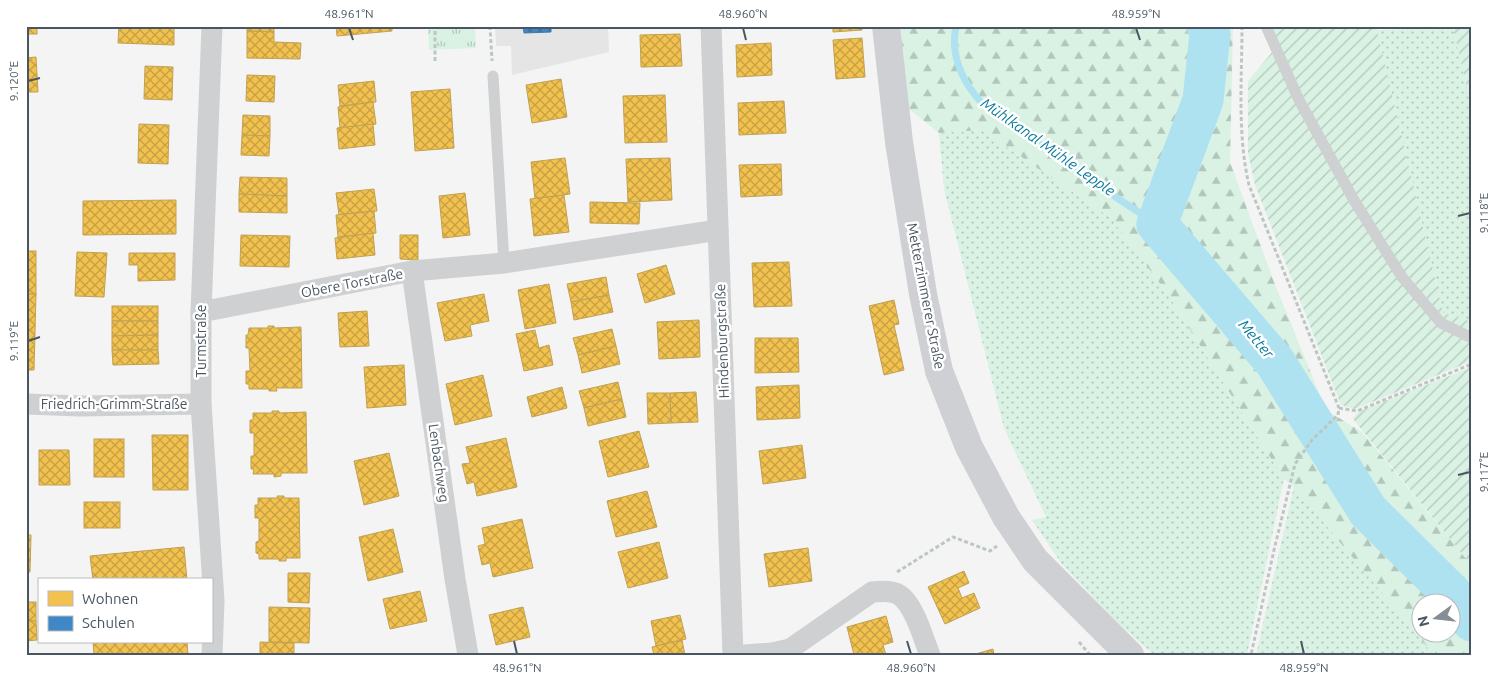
<svg xmlns="http://www.w3.org/2000/svg" width="1498" height="681" viewBox="0 0 1498 681" font-family="Ubuntu,sans-serif">
<style>
.education{fill:#e6e5e6}
.grass{fill:url(#grass-dots)}
.forest{fill:url(#forest-firs);fill-rule:evenodd}
.park{fill:url(#park-tufts)}
.garden{fill:url(#garden-furrows)}
.homes{fill:url(#homes-cross-hatch);stroke:#c0a154}
.schools{fill:url(#schools-cross-hatch);stroke:#4279a7}
.lines{fill:none;stroke-linecap:round;stroke-linejoin:round}
.stream{stroke:#aee2f0;stroke-width:7}
.river{stroke:#aee2f0;stroke-width:41}
.path{stroke:#bcc7c4;stroke-width:3;stroke-dasharray:4 2.5;stroke-linecap:butt}
.service{stroke:#ced0d2;stroke-width:11}
.minor{stroke:#ced0d2;stroke-width:21}
.secondary{stroke:#ced0d4;stroke-width:28}
.ticks{fill:none;stroke:#4a5661;stroke-width:2}
.labels{text-anchor:middle;stroke-width:5;stroke-linejoin:round;paint-order:stroke}
.street-label{font-size:14px;fill:#4a5661;stroke:#fff}
.water-label{font-size:15px;font-style:italic;fill:#0c7c9b;stroke:#fff}
.neatline{fill:none;stroke:#4a5661;stroke-width:2}
.ticks-label{font-size:12px;text-anchor:middle;fill:#4a5661}
</style>
<defs>
<pattern id="grass-dots" width="8" height="8" patternUnits="userSpaceOnUse" patternTransform="scale(1.25)"><rect width="8" height="8" fill="#d9f2e3"/><path d="M2 2h.1M6 6h.1" fill="none" stroke="#b2c7bb" stroke-width="1.8" stroke-linecap="round"/></pattern>
<pattern id="forest-firs" width="22" height="20" patternUnits="userSpaceOnUse" patternTransform="scale(1.25)"><rect width="22" height="20" fill="#d9f2e3"/><path d="M5 1l3.5 6h-7zM16 11l3.5 6h-7z" fill="#b2c7bb"/></pattern>
<pattern id="park-tufts" width="24" height="20" patternUnits="userSpaceOnUse" patternTransform="scale(1.25)"><rect width="24" height="20" fill="#d9f2e3"/><path d="M3 7l-1-3M5 7V3M7 7l1-3M15 17l-1-3M17 17v-4M19 17l1-3" fill="none" stroke="#b2c7bb"/></pattern>
<pattern id="garden-furrows" width="10" height="10" patternUnits="userSpaceOnUse" patternTransform="scale(1.25)"><rect width="10" height="10" fill="#d9f2e3"/><path d="M-1 1l2-2M0 10L10 0M9 11l2-2" fill="none" stroke="#b2c7bb"/></pattern>
<pattern id="homes-cross-hatch" width="8" height="8" patternUnits="userSpaceOnUse" patternTransform="scale(1.25)"><rect width="8" height="8" fill="#f2c14e"/><path d="M0 0l8 8M0 8l8-8" fill="none" stroke="#c6a044"/></pattern>
<pattern id="schools-cross-hatch" width="8" height="8" patternUnits="userSpaceOnUse" patternTransform="scale(1.25)"><rect width="8" height="8" fill="#3f88c5"/><path d="M0 0l8 8M0 8l8-8" fill="none" stroke="#3772a3"/></pattern>
</defs>
<rect width="100%" height="100%" fill="#f4f4f4"/>
<!-- education -->
<polygon class="education" points="495,26 608,26 609,52 512,75 511,46 496,46"/>
<!-- grass -->
<g class="grass">
<polygon points="1453,28 1472,108 1472,322 1443,313 1377,30"/>
<polygon points="982,130 1111,218 1167,293 1284,479 1247,655 1154,655 1114,619 1061,563 1032,520 1046,517 1004,428 944,189 939,133"/>
<polygon points="1294,486 1434,655 1256,655"/>
</g>
<!-- forest -->
<path class="forest" d="M 899,26 L 1233,26 L 1230,162 L 1274,282 L 1326,410 L 1362,432 L 1472,566 L 1472,655 L 1434,655 L 1294,487 L 1284,479 L 1167,293 L 1111,218 L 982,130 L 939,133 L 909,109 ZM 1420,604 L 1450,604 L 1450,634 L 1420,634 Z"/>
<!-- park -->
<polygon class="park" points="428,26 475,26 476,48 429,50"/>
<!-- garden -->
<g class="garden">
<polygon points="1272,26 1376,26 1443,313 1472,322 1472,361 1355,409 1341,405 1255,185 1248,153 1248,81 1278,45"/>
<polygon points="1453,28 1472,28 1472,108"/>
<polygon points="1472,367 1472,566 1353,419 1358,412"/>
</g>
<!-- homes -->
<g class="homes">
<rect x="26" y="26" width="11" height="8"/>
<polygon points="119,26 174,28 174,45 118,43"/>
<polygon points="124,26 174,26 174,28"/>
<polygon points="247,26 274,26 274,32 247,31"/>
<polygon points="336,26 392,26 392,31 337,36"/>
<polygon points="833,26 862,26 862,30 833,32"/>
<polygon points="247,31 274,32 274,42 301,43 300,59 247,58"/>
<polygon points="680,34 682,66 641,67 640,35"/>
<polygon points="862,38 865,77 836,79 833,40"/>
<polygon points="771,43 772,75 737,77 736,45"/>
<polygon points="36,57 38,92 26,92 26,58"/>
<polygon points="145,66 173,67 172,100 144,99"/>
<polygon points="247,75 275,76 274,102 246,101"/>
<polygon points="561,79 567,117 532,123 526,85"/>
<polygon points="374,81 376,102 340,106 338,85"/>
<polygon points="450,89 454,148 415,151 411,92"/>
<polygon points="665,95 667,142 625,143 623,96"/>
<polygon points="784,101 786,133 739,135 738,103"/>
<polygon points="373,102 376,124 340,128 338,107"/>
<polygon points="243,115 270,116 270,136 242,135"/>
<polygon points="139,124 169,125 168,164 138,163"/>
<polygon points="373,124 375,145 339,149 337,128"/>
<polygon points="242,135 270,136 269,156 241,155"/>
<polygon points="565,158 570,194 535,199 531,162"/>
<polygon points="670,158 672,200 628,202 626,159"/>
<polygon points="781,164 782,195 741,197 739,165"/>
<polygon points="240,177 287,178 287,196 239,194"/>
<polygon points="374,189 377,211 339,215 336,193"/>
<polygon points="465,193 470,235 443,238 439,196"/>
<polygon points="239,194 287,196 287,213 239,212"/>
<polygon points="564,195 569,232 534,236 530,199"/>
<polygon points="176,200 176,234 83,235 83,201"/>
<polygon points="590,202 640,203 639,224 590,223"/>
<polygon points="374,211 376,233 338,237 336,215"/>
<polygon points="373,233 375,255 337,259 335,238"/>
<polygon points="241,235 290,236 289,267 240,266"/>
<polygon points="400,235 418,235 418,260 400,259"/>
<rect x="26" y="251" width="10" height="43"/>
<polygon points="77,252 107,253 104,297 75,296"/>
<polygon points="129,253 175,253 175,280 138,281 138,265 129,265"/>
<polygon points="789,262 792,306 754,307 752,263"/>
<polygon points="666,265 675,294 645,303 637,274"/>
<polygon points="606,277 609,295 571,302 567,284"/>
<polygon points="549,284 556,323 525,329 518,290"/>
<polygon points="26,294 36,294 34,370 26,370"/>
<polygon points="484,294 489,321 470,325 472,336 445,341 437,303"/>
<polygon points="609,295 613,312 574,320 571,302"/>
<polygon points="894,300 899,324 894,325 904,370 884,375 869,306"/>
<rect x="112" y="306" width="46" height="15"/>
<polygon points="367,311 369,346 340,347 338,313"/>
<polygon points="699,320 700,357 659,359 657,322"/>
<polygon points="112,321 158,321 158,335 112,336"/>
<polygon points="268,326 274,326 274,328 301,327 302,388 276,388 277,391 269,391 269,389 249,389 249,384 246,384 246,371 250,371 249,348 246,348 246,335 248,335 249,328 268,328"/>
<polygon points="612,329 616,346 578,355 573,338"/>
<polygon points="535,330 539,348 549,345 553,365 524,371 516,334"/>
<polygon points="158,335 158,350 112,350 112,336"/>
<polygon points="755,338 798,338 799,372 755,373"/>
<polygon points="616,346 620,364 582,373 578,355"/>
<polygon points="112,350 158,350 159,364 113,365"/>
<polygon points="404,365 406,405 367,408 364,367"/>
<polygon points="483,375 492,416 455,425 446,384"/>
<polygon points="618,382 622,399 584,408 579,391"/>
<polygon points="799,385 800,418 757,420 756,387"/>
<polygon points="562,387 567,408 532,417 527,397"/>
<polygon points="696,392 698,422 671,423 670,393"/>
<polygon points="647,393 670,393 671,423 648,424"/>
<polygon points="622,399 626,417 588,426 584,408"/>
<polygon points="272,411 279,411 279,413 306,412 307,473 281,473 281,476 274,477 274,474 253,474 254,469 251,469 251,456 254,456 254,433 250,433 250,420 253,420 253,413 272,413"/>
<polygon points="639,431 649,467 608,477 599,441"/>
<polygon points="152,435 188,435 188,490 153,490"/>
<polygon points="506,438 517,487 477,496 474,482 467,484 462,464 470,463 466,447"/>
<rect x="94" y="439" width="30" height="38"/>
<polygon points="802,445 806,478 763,484 759,451"/>
<polygon points="39,450 69,450 70,485 39,485"/>
<polygon points="389,453 399,496 364,505 354,461"/>
<polygon points="647,491 657,527 616,537 607,501"/>
<polygon points="277,496 284,496 284,498 299,498 300,558 286,558 286,561 279,561 279,559 259,559 259,554 256,553 256,542 259,541 259,518 255,518 255,505 258,505 258,498 278,498"/>
<rect x="84" y="502" width="36" height="26"/>
<polygon points="522,519 533,568 493,577 490,563 482,565 478,546 485,544 482,528"/>
<polygon points="393,529 403,572 368,581 359,537"/>
<polygon points="26,535 31,535 30,572 26,572"/>
<polygon points="659,542 668,578 628,588 618,552"/>
<polygon points="184,547 187,580 93,580 90,556"/>
<polygon points="808,548 812,581 769,587 764,554"/>
<polygon points="964,571 969,583 958,588 962,598 974,593 980,608 945,624 928,587"/>
<polygon points="288,573 310,573 309,603 288,602"/>
<polygon points="420,591 427,621 390,629 383,599"/>
<rect x="26" y="602" width="10" height="19"/>
<polygon points="269,607 310,608 309,643 269,642"/>
<polygon points="523,607 530,637 496,645 489,615"/>
<polygon points="680,615 686,639 656,646 651,621"/>
<polygon points="886,616 893,642 883,645 886,655 854,655 847,627"/>
<polygon points="26,621 36,621 37,640 26,641"/>
<polygon points="682,640 685,655 654,655 652,647"/>
<polygon points="93,642 187,642 188,655 94,655"/>
<polygon points="260,642 294,643 294,655 260,655"/>
<polygon points="993,649 994,655 972,655"/>
</g>
<!-- schools -->
<polygon class="schools" points="523,26 551,26 551,32 524,33"/>
<g class="lines">
<!-- stream -->
<path class="stream" d="M 956,26 C 950,56 962,81 981,102 L 1097,185 L 1157,224"/>
<!-- river -->
<polyline class="river" points="1207,26 1210,34 1203,100 1157,224 1275,362 1368,511 1450,592 1472,621"/>
<!-- path -->
<g class="path">
<polyline points="490,26 492,61"/>
<path d="M 1242,26 C 1242,78 1237,134 1249,185 L 1339,408 L 1338,415 L 1312,440 L 1295,464 L 1274,550 L 1251,655"/>
<polyline points="435,61 435,26"/>
<polyline points="1339,408 1357,411 1472,364"/>
<polyline points="897,572 953,537 990,551 997,546"/>
<polyline points="1079,642 1090,655"/>
</g>
<!-- service -->
<g class="service">
<polyline points="1266,26 1299,100 1355,202 1402,277 1441,323 1472,338"/>
<polyline points="493,76 504,263"/>
</g>
<!-- minor -->
<g class="minor">
<polyline points="212,26 201,312 201,404 214,601 212,655"/>
<polyline points="711,26 733,655"/>
<polyline points="412,271 455,579 468,655"/>
<polyline points="201,312 412,271 504,263 718,230"/>
<polyline points="26,404 80,406 201,404"/>
<path d="M 745,655 L 772,653 L 790,649 L 872,592 C 882,591 895,590 902,597 C 916,610 923,638 930,655"/>
</g>
<!-- secondary -->
<polyline class="secondary" points="886,26 899,142 923,294 939,371 969,447 1006,517 1035,560 1130,655"/>
</g>
<!-- ticks -->
<path class="ticks" d="M 349,28 L 353,40M 743,28 L 746,40M 1136,28 L 1140,40M 28,81 L 40,78M 1458,216 L 1470,213M 28,341 L 40,337M 1458,475 L 1470,472M 514,641 L 517,654M 907,641 L 911,654M 1301,641 L 1304,654"/>
<g class="labels">
<!-- street labels -->
<g class="street-label">
<text transform="translate(352 283) rotate(-11)" y="5">Obere Torstraße</text>
<text transform="translate(926 296) rotate(79)" y="5">Metterzimmerer Straße</text>
<text transform="translate(201 341) rotate(-90)" y="5">Turmstraße</text>
<text transform="translate(722 341) rotate(-92)" y="5">Hindenburgstraße</text>
<text x="114" y="409">Friedrich-Grimm-Straße</text>
<text transform="translate(439 463) rotate(82)" y="5">Lenbachweg</text>
</g>
<!-- water labels -->
<g class="water-label">
<text transform="translate(1048 147) rotate(35)" y="5">Mühlkanal Mühle Lepple</text>
<text transform="translate(1256 339) rotate(50)" y="5">Metter</text>
</g>
</g>
<!-- border -->
<rect width="1498" height="681" fill="none" stroke="#ffffff" stroke-width="55"/>
<!-- legend -->
<rect x="38" y="578" width="175" height="65" fill="#ffffff" stroke="#b7bbc0"/>
<rect x="48" y="591" width="25" height="15" fill="#f2c14e" stroke="#b7bbc0"/>
<text x="82" y="604" font-size="15" fill="#4a5661">Wohnen</text>
<rect x="48" y="616" width="25" height="15" fill="#3f88c5" stroke="#b7bbc0"/>
<text x="82" y="628" font-size="15" fill="#4a5661">Schulen</text>
<!-- north arrow -->
<g transform="translate(1436 618) rotate(255)"><circle r="24" fill="#ffffff" stroke="#b7bbc0"/>
<path d="M0-4L9 19L0 12L-9 19Z" fill="#868d94"/>
<text y="-8" font-size="14" font-weight="bold" text-anchor="middle" fill="#4a5661">N</text>
</g>
<rect x="28" y="28" width="1442" height="626" class="neatline"/>
<g class="ticks-label">
<text x="349" y="18">48.961°N</text>
<text x="743" y="18">48.960°N</text>
<text x="1136" y="18">48.959°N</text>
<text transform="translate(14 81) rotate(-90)" y="4">9.120°E</text>
<text transform="translate(1484 213) rotate(-90)" y="4">9.118°E</text>
<text transform="translate(14 341) rotate(-90)" y="4">9.119°E</text>
<text transform="translate(1484 472) rotate(-90)" y="4">9.117°E</text>
<text x="517" y="672">48.961°N</text>
<text x="911" y="672">48.960°N</text>
<text x="1304" y="672">48.959°N</text>
</g>
</svg>
